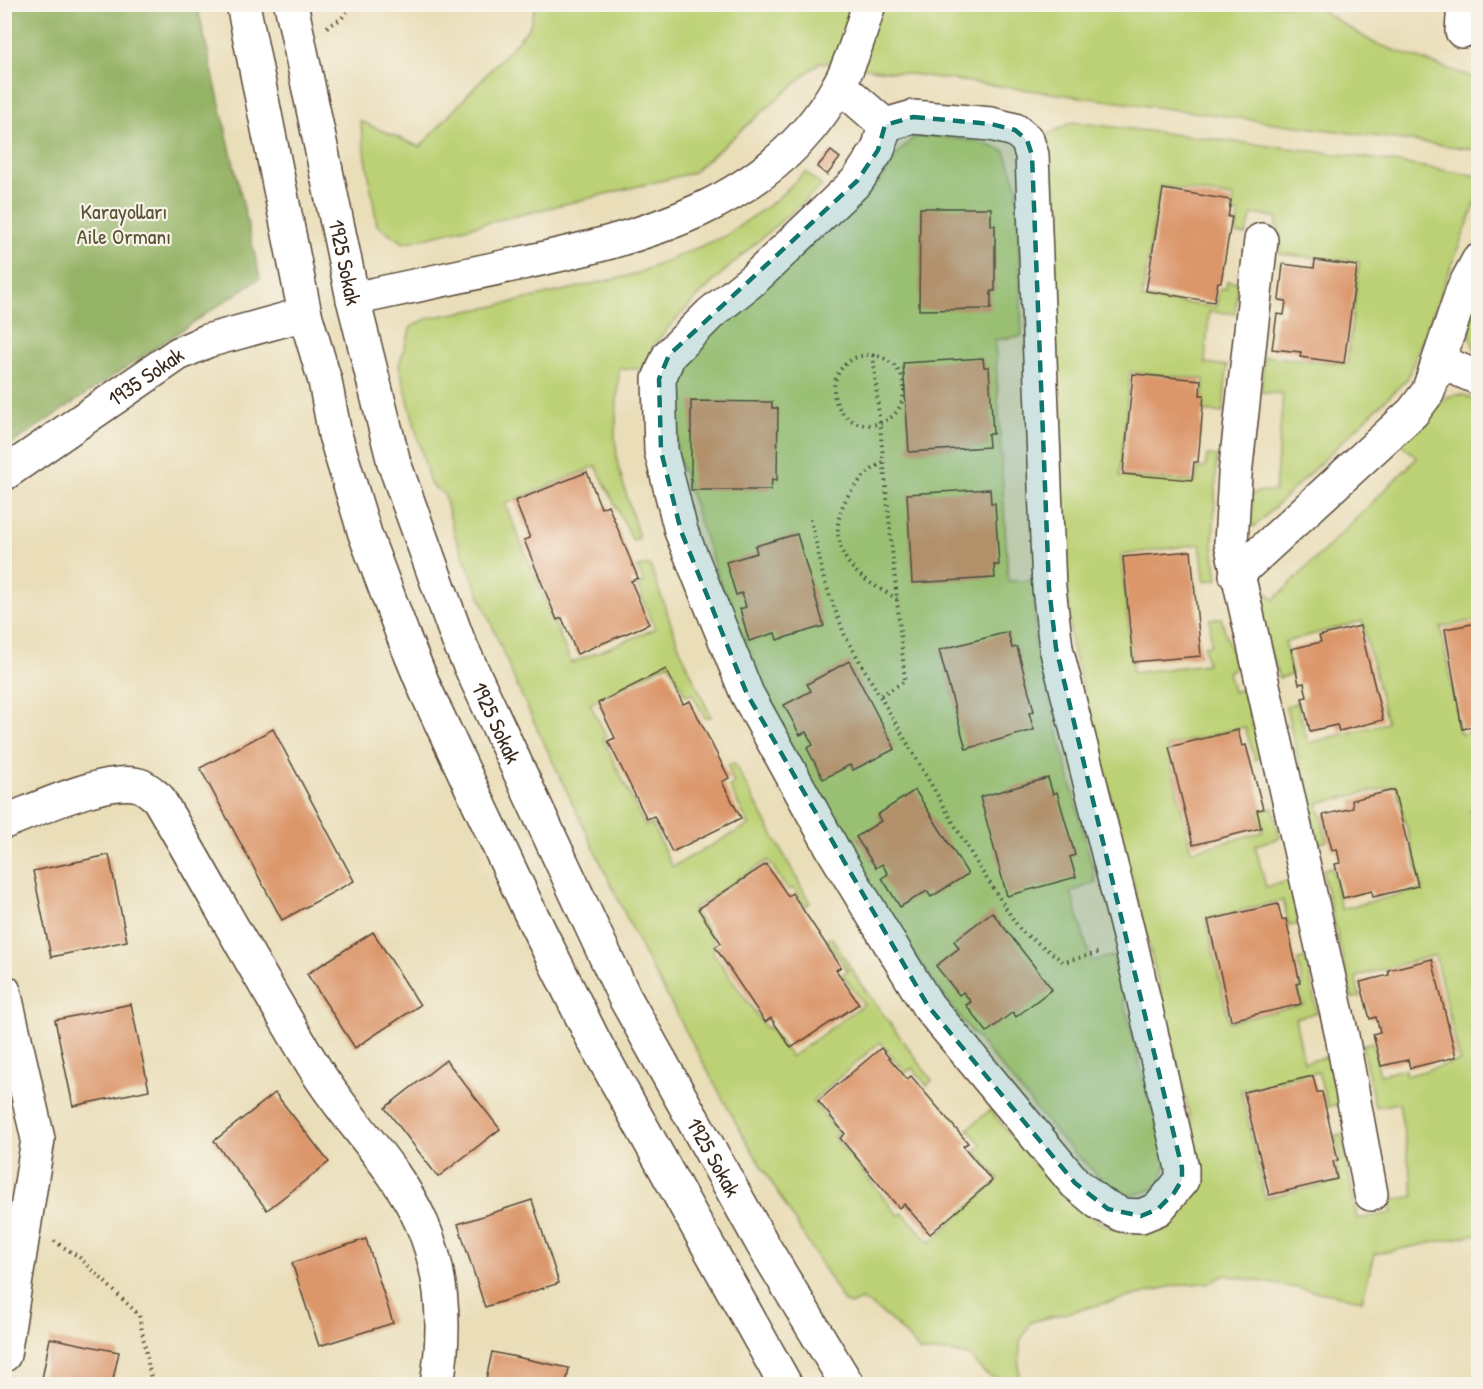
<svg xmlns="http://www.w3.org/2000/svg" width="1483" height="1389" viewBox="0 0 1483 1389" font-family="'Patrick Hand',sans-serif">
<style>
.green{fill:#bcd175;stroke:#7c7e4a;stroke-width:1.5}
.forest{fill:#95b366;stroke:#686e42;stroke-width:1.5}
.building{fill:#db966a}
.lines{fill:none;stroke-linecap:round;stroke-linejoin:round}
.minor-casing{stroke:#554535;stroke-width:36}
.major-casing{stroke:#554535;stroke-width:36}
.path{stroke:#554535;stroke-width:4;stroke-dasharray:1.5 4.5;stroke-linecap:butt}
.minor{stroke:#fff;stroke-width:33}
.major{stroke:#fff;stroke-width:33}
.marked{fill:#0f766e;fill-opacity:0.2;stroke:#0f766e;stroke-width:4.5;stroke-dasharray:12 8;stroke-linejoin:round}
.labels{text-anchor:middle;stroke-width:4.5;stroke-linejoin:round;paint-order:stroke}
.park-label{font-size:22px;fill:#5b5434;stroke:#f7f3e8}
.street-label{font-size:22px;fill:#3b2a1e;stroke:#f7f3e8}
</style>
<rect width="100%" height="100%" fill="#f7f3e8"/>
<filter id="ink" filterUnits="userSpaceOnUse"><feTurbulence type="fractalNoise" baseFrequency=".0167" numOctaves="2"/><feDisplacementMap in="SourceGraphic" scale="12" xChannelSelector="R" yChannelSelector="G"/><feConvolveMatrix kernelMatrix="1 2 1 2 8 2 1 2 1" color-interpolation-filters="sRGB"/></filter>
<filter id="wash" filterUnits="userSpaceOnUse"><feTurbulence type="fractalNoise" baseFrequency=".008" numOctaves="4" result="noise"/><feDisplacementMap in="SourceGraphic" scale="24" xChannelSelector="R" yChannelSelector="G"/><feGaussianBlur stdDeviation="1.35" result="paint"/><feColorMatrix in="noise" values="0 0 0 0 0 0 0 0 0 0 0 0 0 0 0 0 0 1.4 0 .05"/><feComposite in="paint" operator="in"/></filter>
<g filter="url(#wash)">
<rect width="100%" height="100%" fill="#eadeb9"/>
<!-- green -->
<g class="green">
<polygon points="536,4 1313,5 1374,43 1478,79 1478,150 820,62 692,173 404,243 377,225 360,121 420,147 529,28"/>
<path d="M 1073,122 L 1362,157 L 1478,176 L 1478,197 L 1407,379 L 1254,527 L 1251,523 L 1251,496 L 1256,492 L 1275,491 L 1283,394 L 1261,392 L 1264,356 L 1347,364 L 1359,262 L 1280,254 L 1280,244 L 1276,243 L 1279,227 L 1276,226 L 1277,217 L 1252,214 L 1246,235 L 1236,234 L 1238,213 L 1232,212 L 1234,197 L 1160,186 L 1142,298 L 1216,307 L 1220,288 L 1226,289 L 1227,281 L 1238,282 L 1235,313 L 1209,312 L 1205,363 L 1227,366 L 1223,413 L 1202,411 L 1204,379 L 1130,372 L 1120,476 L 1195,482 L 1198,468 L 1205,468 L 1207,455 L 1217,456 L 1213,545 L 1218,579 L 1205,581 L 1200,544 L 1121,555 L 1133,673 L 1207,664 L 1204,646 L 1211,645 L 1210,619 L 1221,618 L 1236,668 L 1228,672 L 1233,692 L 1242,689 L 1262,757 L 1255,760 L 1245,727 L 1167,746 L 1191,851 L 1263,832 L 1258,812 L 1273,808 L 1280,838 L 1255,845 L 1266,887 L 1289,881 L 1299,924 L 1289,926 L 1283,900 L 1206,919 L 1229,1022 L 1303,1005 L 1298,987 L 1303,985 L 1298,960 L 1306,958 L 1317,1013 L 1295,1018 L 1304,1062 L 1327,1057 L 1339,1105 L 1328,1107 L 1318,1072 L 1241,1090 L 1265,1198 L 1339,1181 L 1335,1163 L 1341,1160 L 1335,1135 L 1342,1134 L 1357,1219 L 1392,1213 L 1389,1201 L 1414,1196 L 1399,1103 L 1375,1107 L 1362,1045 L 1372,1042 L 1380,1075 L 1405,1069 L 1406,1076 L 1460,1061 L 1435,955 L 1358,976 L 1356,980 L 1360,997 L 1352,998 L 1322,870 L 1332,867 L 1341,909 L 1422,889 L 1396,786 L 1318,803 L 1327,841 L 1318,844 L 1286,707 L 1297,702 L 1308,743 L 1387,723 L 1362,621 L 1285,642 L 1292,675 L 1279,678 L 1253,597 L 1254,584 L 1257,583 L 1274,600 L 1417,458 L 1399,442 L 1447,397 C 1461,392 1467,395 1478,404 L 1478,620 L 1441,627 L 1460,734 L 1478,731 L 1478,808 L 1470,810 L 1478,858 L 1478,1234 L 1375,1254 L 1362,1300 L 1225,1275 L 1211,1282 L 1173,1286 L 1031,1322 L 1020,1342 L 1019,1378 C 996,1382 984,1377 971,1357 L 950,1352 L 920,1352 C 903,1330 886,1313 861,1300 L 850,1305 L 844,1302 L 742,1134 L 644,954 L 517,686 L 454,533 L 444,494 L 430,484 L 399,365 L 411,327 L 428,318 L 496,306 L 636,274 L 725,236 L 776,200 L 805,172 L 822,186 C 775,227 728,265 685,310 C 668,328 650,344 643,369 L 619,369 L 615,437 L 618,466 L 639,538 L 633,541 L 596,466 L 505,504 L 571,663 L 655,629 L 637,585 L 644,583 L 637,567 L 650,565 L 680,649 L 711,717 L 705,718 L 692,693 L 686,696 L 669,663 L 590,704 L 606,736 L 603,739 L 645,826 L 652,824 L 672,867 L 749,825 L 729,786 L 734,785 L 728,765 L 734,763 L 810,903 L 805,906 L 793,888 L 788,890 L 768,860 L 693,909 L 713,939 L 712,951 L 766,1028 L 769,1027 L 791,1057 L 864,1004 L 842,974 L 848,971 L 826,940 L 832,938 L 860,983 L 932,1080 L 927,1086 L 913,1068 L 906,1072 L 880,1042 L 812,1101 L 838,1132 L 834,1137 L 898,1215 L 903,1213 L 930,1242 L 999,1179 L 975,1151 L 982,1145 L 968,1129 L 990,1110 C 1024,1149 1093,1253 1154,1229 C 1165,1224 1183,1209 1190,1200 C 1196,1192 1196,1180 1203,1172 L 1144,924 L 1071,644 L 1062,501 L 1047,135 Z"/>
<path d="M 935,136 L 979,142 L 1005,151 L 1017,187 L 1022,336 L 995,340 L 1008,581 L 1034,581 L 1035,643 L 1096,882 L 1071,892 L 1091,961 L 1113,956 L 1140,1067 L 1167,1159 L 1160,1185 C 1144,1194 1130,1198 1113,1191 L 1061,1139 L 957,1014 L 889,919 L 791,748 L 720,583 L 677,454 L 673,380 L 678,366 L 741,302 L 849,215 L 885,175 L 899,152 L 913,138 Z"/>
<path d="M 1478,299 L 1478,354 C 1465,337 1471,318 1478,299 Z"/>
</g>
<!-- forest -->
<polygon class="forest" points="5,4 197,5 260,278 5,448"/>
<g id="blocks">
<!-- building -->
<g class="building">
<polygon points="1364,4 1436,4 1435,10 1364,7"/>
<polygon points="831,151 840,158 827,175 817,167"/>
<polygon points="1163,189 1231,200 1228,217 1232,217 1221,282 1218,282 1214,302 1146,291"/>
<polygon points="920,208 991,208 991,225 995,225 995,291 991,291 991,309 919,310"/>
<polygon points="1315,260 1357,266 1344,363 1300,357 1301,352 1272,349 1277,314 1284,315 1286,301 1279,300 1283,264 1314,268"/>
<polygon points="983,358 984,367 989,367 993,434 988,434 989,447 909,452 903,363"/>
<polygon points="1133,374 1201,380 1200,395 1204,395 1198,462 1194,462 1192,480 1123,474"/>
<polygon points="691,401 772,402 772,408 778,408 777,480 772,479 771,490 691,490"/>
<polygon points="587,472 601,508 608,505 638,578 631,581 649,624 577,654 562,618 557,620 524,540 530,538 515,501"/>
<polygon points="990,489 991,503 995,503 999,565 994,565 995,578 912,583 907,494"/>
<polygon points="797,534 824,626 777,640 775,633 749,641 740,609 746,607 742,593 736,595 726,562 757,553 755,546"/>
<polygon points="1191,551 1201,656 1133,662 1123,557"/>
<polygon points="1478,623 1478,726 1462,729 1445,629"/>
<polygon points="1360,626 1383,720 1339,731 1337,725 1310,731 1302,698 1307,697 1304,683 1299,684 1291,649 1321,642 1319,636"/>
<polygon points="1008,632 1012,648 1017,647 1034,711 1029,713 1034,730 966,749 939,650"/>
<polygon points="849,661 895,749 853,770 850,765 823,779 807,748 813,745 806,732 800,735 784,705 811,691 807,684"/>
<polygon points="666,669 683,704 690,701 729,778 722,782 741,818 672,852 654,816 647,819 608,741 615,738 598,703"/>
<polygon points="273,729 354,881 282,920 200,768"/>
<polygon points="1238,730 1242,746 1246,745 1263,809 1257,810 1261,828 1193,845 1169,747"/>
<polygon points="1048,778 1053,794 1057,792 1075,855 1070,857 1076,877 1007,896 980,797"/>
<polygon points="915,790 968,874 931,897 927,891 900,907 882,878 888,874 882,864 876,868 856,837 881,821 877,815"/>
<polygon points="1394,790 1418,886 1373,897 1372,891 1343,898 1335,864 1340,863 1337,849 1332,850 1323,815 1353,808 1352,800"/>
<polygon points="109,855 127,941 51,957 33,871"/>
<polygon points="766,864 788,896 792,893 841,967 836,970 859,1004 791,1048 771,1018 765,1022 715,947 721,943 698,909"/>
<polygon points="1278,904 1282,920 1286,919 1300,983 1296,984 1301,1004 1231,1020 1208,920"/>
<polygon points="992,912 1052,989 1016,1017 1013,1012 987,1032 966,1005 971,1002 963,992 959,995 936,966 959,948 954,941"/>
<polygon points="373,932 420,1005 355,1048 307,974"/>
<polygon points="1432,959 1456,1057 1410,1068 1408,1060 1381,1066 1373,1034 1380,1032 1376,1017 1370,1019 1360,982 1389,975 1388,970"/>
<polygon points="131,1004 149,1090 73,1106 55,1020"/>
<polygon points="881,1048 907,1079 911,1076 968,1143 963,1146 992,1181 930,1234 904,1204 899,1208 840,1138 845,1134 818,1101"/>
<polygon points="446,1060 500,1129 438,1177 385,1108"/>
<polygon points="1313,1076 1317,1092 1322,1092 1338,1160 1333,1161 1337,1179 1269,1195 1244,1092"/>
<polygon points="275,1093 329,1162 267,1210 214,1141"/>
<polygon points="532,1200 559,1283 485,1307 458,1224"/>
<polygon points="366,1239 393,1323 319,1346 292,1263"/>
<polygon points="50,1338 119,1352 112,1384 41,1384"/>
<polygon points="492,1352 569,1368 566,1384 485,1384"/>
</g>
</g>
</g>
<g filter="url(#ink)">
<use href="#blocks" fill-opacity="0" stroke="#554535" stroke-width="1.5"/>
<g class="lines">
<defs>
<g id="minor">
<polyline points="1462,31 1464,4"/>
<polyline points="839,85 885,125 913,117 991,124 1015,130 1027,140 1032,155 1049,588 1056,648 1131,944 1182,1168 1182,1180 1158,1209 1141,1216 1122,1215 1099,1203 1075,1183 928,1006 835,853 747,694 681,531 661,451 659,379 669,355 711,313 755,278 857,181 878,150 885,125"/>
<polyline points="1261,240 1235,475 1231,543 1342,1036 1371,1194"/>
<path d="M 353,299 C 407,287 462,276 517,264 C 640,238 773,206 839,85 C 852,61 861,31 869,4"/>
<polyline points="1439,361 1478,378"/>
<path id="s1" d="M 4,474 L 178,354 L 207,341 L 305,314"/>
<polyline points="1236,575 1413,412 1428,392 1463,289 1478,261"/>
<path d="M 4,822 C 36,810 107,776 139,785 C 146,787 153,794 158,798 C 211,888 261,981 316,1070 C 348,1122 397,1167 422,1224 C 444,1275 446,1330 437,1384"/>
<polyline points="4,991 38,1139 4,1355"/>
</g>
<g id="major">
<polyline points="243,4 305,314 325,381 335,435 365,534 402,633 426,691 527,906 594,1041 785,1384"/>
<path id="s2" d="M 291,4 L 353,299 L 394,463 L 458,640 L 624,996 L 763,1245 L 847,1384"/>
</g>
</defs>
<!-- minor casing -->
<use href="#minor" class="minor-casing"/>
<!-- major casing -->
<use href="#major" class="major-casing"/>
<!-- path -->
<g class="path">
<polyline points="327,27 341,19 354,4"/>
<polyline points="873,355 905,681 880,696"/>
<circle cx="869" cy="390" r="35"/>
<path d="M 883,462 C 850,482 824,520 846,559 C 857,578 879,588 897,599"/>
<polyline points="811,519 824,580 845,636 979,867 1021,931 1064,962 1101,952"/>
<polyline points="54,1241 79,1257 139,1315 151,1379 149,1384"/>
</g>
<!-- minor -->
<use href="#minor" class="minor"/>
<!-- major -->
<use href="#major" class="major"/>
</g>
</g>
<!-- marked area -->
<path class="marked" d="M 913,117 L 991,124 L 1015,130 L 1027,140 L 1032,155 L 1049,588 L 1056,648 L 1182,1168 L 1182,1180 L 1174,1193 L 1158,1209 L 1141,1216 L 1108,1209 L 1075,1183 L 928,1006 L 747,694 L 681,531 L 661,451 L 659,379 L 669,355 L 857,181 L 878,150 L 885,125 Z"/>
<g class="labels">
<!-- park labels -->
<g class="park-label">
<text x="124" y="219">Karayolları<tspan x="124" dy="25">Aile Ormanı</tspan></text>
</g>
<!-- street labels -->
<g class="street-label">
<text dy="8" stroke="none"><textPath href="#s2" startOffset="264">1925 Sokak</textPath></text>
<text dy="8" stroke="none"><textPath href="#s1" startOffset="172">1935 Sokak</textPath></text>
<text dy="8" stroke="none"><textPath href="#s2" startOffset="750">1925 Sokak</textPath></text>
<text dy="8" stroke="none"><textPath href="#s2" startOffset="1236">1925 Sokak</textPath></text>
</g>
</g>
<!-- margin -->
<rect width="1483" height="1389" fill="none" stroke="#f7f3e8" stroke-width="24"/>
</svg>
